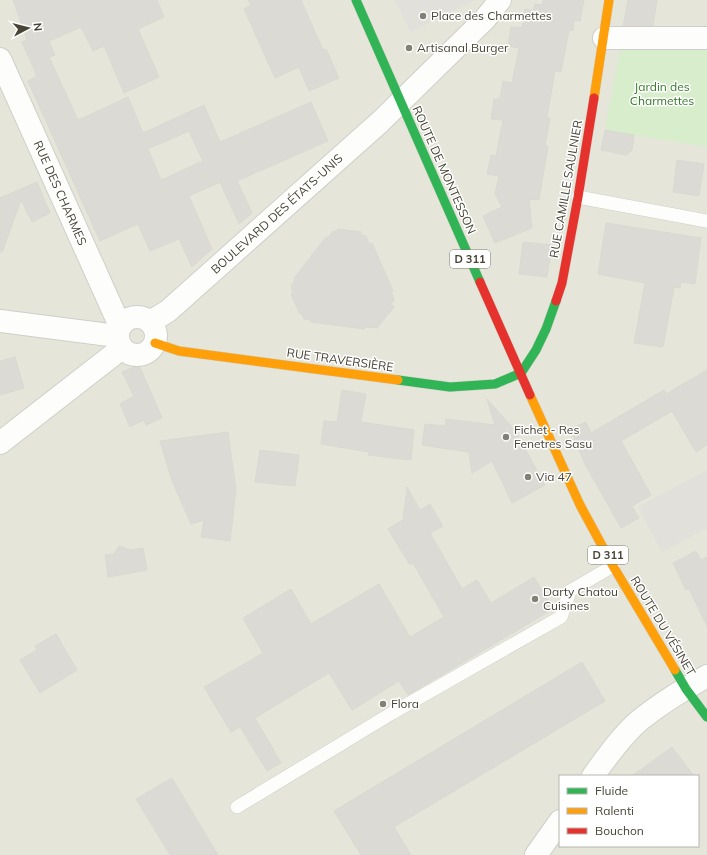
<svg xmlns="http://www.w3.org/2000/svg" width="707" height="855" viewBox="0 0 707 855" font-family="Mulish,sans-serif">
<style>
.residential{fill:#e5e5d9;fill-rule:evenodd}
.green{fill:#d8edcc}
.parking{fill:#e1e0db}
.building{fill:#dbdad4;stroke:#dad9d1;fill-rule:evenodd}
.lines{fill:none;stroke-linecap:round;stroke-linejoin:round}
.lane-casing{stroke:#cfcfc9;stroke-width:14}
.street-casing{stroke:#cfcfc9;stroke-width:24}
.fast-casing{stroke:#d1d0c3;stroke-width:10}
.slow-casing{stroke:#d1d0c3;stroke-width:10}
.jam-casing{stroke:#d1d0c3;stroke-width:10}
.lane{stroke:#fdfdfc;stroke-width:13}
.street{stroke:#fdfdfc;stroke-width:22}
.fast{stroke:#30b455;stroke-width:9}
.slow{stroke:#ff9f0a;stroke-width:9}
.jam{stroke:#e5322d;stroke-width:9}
.poi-dot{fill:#838176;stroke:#fff;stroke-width:1.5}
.labels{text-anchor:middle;stroke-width:3;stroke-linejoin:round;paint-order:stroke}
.shield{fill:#fff;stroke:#7f7d73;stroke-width:1}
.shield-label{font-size:11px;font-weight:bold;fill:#484537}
.poi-label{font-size:12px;fill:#484537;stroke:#fff;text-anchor:start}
.park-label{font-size:12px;fill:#367b29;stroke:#fff}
.street-label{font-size:12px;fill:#484537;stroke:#fff}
</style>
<rect width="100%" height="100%" fill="#f1f1ec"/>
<!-- residential -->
<path class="residential" d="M 0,0 L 707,0 L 707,855 L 0,855 ZM 560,776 L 698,776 L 698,846 L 560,846 Z"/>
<!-- green -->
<polygon class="green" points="707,49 707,147 605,130 620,50"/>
<!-- parking -->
<g class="parking">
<polygon points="395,0 475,0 411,32"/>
<polygon points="707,470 707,528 662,552 638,507"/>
</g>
<!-- building -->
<g class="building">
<path d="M 13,0 L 157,0 L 164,17 L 138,29 L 159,77 L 124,93 L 104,46 L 93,51 L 81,27 L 49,41 L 55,55 L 49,57 L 78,120 L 128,97 L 143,133 L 204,105 L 220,142 L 311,102 L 328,141 L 237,181 L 252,213 L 239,224 L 220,182 L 189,196 L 212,249 L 192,267 L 179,239 L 150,251 L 138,224 L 100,241 L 28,81 L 37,76 L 22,42 L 27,40 ZM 189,131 L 203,161 L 161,180 L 148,149 Z"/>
<polygon points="248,0 301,0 323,50 326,49 339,78 309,91 299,67 275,78 244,9 251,5"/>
<polygon points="543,0 584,0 580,21 574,20 573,31 569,30 561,72 555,71 547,117 550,118 545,146 548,146 539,200 529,199 532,228 495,243 483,216 502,207 495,194 499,176 487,174 491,155 496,156 503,120 491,119 494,99 500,99 503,81 512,83 519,48 508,46 511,27 522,28 525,9 533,11 535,4 542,5"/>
<polygon points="628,0 657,0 653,26 623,26"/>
<polygon points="605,130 634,135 632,150 626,155 601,150"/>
<polygon points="677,160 704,164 699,196 673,192"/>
<polygon points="37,182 50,213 32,222 21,200 2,252 0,252 0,198"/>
<polygon points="606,223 701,238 695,284 681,282 680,288 674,287 663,347 634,343 645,283 598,274"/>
<polygon points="338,229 361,232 361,235 366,236 369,244 372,243 393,291 391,292 394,300 391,304 394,307 377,328 365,327 364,329 311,322 311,320 304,319 302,314 300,314 291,294 293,292 291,286 295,280 294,278 326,237 328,238 333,231 336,232"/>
<polygon points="523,242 552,245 547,277 519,274"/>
<polygon points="15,357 24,388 0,395 0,361"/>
<polygon points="139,365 162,418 146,425 144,420 130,427 120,404 134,396 122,372"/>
<polygon points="707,370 707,445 696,452 672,411 621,441 651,495 632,506 639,518 621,528 585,464 570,429 586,422 591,433 664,390 666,394"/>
<polygon points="342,390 366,394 361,422 414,430 411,460 368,455 369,452 321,444 324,421 337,422"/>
<polygon points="487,399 514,429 545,485 512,503 492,461 472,473 469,452 422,445 425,424 445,426 446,419 495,425"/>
<polygon points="228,432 236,490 230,541 201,537 204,520 191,524 172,481 160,441"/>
<polygon points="260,450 299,455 295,486 255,482"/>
<polygon points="407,487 420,510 430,504 443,526 430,533 462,589 477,580 491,603 534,577 553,609 408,695 399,681 352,710 329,673 255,718 281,763 267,771 240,727 231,732 204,687 263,653 243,618 291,589 311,624 379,584 410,637 444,617 413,563 410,565 388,529 403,520"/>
<polygon points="119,546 130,550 143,548 147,570 108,577 105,555 114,554"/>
<polygon points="696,551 701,560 707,557 707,626 689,589 686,590 673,563"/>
<polygon points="56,634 77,670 40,693 20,660 37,650 35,646"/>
<polygon points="582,662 605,701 394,827 411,855 361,855 334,811"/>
<polygon points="672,747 694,776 632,776"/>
<polygon points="172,778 218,855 170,855 136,799"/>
</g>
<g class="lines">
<defs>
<g id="lane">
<polyline points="578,197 707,221"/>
<polyline points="237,807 392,713 561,617 570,591 613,566"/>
</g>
<g id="street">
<polyline points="604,38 707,38"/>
<polyline points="0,59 120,326"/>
<circle cx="137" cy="336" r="19"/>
<polyline points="0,321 117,336"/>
<polyline points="150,322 168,311 380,122 485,19 500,0"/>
<polyline points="0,443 122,348"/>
<path d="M 593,776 C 606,758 623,734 640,720 C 661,703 684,689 707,676"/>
<polyline points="536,855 560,821"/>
</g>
<g id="fast">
<polyline points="356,0 480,282"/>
<polyline points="398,380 450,387 495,384 521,373 536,350 546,329 556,301"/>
<polyline points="675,670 686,689 707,717"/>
</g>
<g id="slow">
<polyline points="594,98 609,0"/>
<polyline points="155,343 179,351 398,380"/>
<polyline points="530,395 580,505 613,566 675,670"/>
</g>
<g id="jam">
<polyline points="480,282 530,395"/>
<polyline points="556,301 562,283 578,197 594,98"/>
</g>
</defs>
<!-- lane casing -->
<use href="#lane" class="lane-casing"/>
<!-- street casing -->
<use href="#street" class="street-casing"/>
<!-- fast casing -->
<use href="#fast" class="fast-casing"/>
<!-- slow casing -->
<use href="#slow" class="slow-casing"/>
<!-- jam casing -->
<use href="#jam" class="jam-casing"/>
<!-- lane -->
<use href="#lane" class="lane"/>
<!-- street -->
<use href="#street" class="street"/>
<!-- fast -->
<use href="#fast" class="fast"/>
<!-- slow -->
<use href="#slow" class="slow"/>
<!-- jam -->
<use href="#jam" class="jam"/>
</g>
<!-- markers -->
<g class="poi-dot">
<circle cx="423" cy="16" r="4"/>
<circle cx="409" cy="48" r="4"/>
<circle cx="506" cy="437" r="4"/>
<circle cx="528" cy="477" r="4"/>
<circle cx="535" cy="599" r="4"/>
<circle cx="383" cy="704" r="4"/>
</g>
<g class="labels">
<!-- shield labels -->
<g class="shield">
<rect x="450" y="250" width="40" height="18" rx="3"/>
<rect x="588" y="546" width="40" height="18" rx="3"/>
</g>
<g class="shield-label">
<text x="470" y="263">D 311</text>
<text x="608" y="559">D 311</text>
</g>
<!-- poi labels -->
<g class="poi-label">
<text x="431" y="20">Place des Charmettes</text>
<text x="417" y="52">Artisanal Burger</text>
<text x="514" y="434">Fichet - Res<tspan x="514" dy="14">Fenetres Sasu</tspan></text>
<text x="536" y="481">Via 47</text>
<text x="543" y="596">Darty Chatou<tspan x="543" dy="14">Cuisines</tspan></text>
<text x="391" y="708">Flora</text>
</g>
<!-- park labels -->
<g class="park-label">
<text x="662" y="91">Jardin des<tspan x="662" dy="14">Charmettes</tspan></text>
</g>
<!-- street labels -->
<g class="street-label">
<text transform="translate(444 170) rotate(66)" y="4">ROUTE DE MONTESSON</text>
<text transform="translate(566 189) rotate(-80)" y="4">RUE CAMILLE SAULNIER</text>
<text transform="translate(60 193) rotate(66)" y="4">RUE DES CHARMES</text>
<text transform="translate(277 214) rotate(-42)" y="4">BOULEVARD DES ÉTATS-UNIS</text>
<text transform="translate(340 360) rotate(8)" y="4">RUE TRAVERSIÈRE</text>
<text transform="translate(663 626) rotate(59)" y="4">ROUTE DU VÉSINET</text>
</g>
</g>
<!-- legend -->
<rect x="559" y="775" width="140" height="72" fill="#ffffff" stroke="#b6b5af"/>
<rect x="567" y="788" width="20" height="6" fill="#30b455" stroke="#b6b5af"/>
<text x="595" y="795" font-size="12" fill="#484537">Fluide</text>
<rect x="567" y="808" width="20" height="6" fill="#ff9f0a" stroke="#b6b5af"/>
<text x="595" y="815" font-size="12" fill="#484537">Ralenti</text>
<rect x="567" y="828" width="20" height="6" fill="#e5322d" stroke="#b6b5af"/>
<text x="595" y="835" font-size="12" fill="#484537">Bouchon</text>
<!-- north arrow -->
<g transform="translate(28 28) rotate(83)" stroke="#ffffff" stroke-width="3" paint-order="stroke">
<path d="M0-3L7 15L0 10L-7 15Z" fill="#484537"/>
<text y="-6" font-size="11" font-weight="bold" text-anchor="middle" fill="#484537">N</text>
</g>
</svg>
